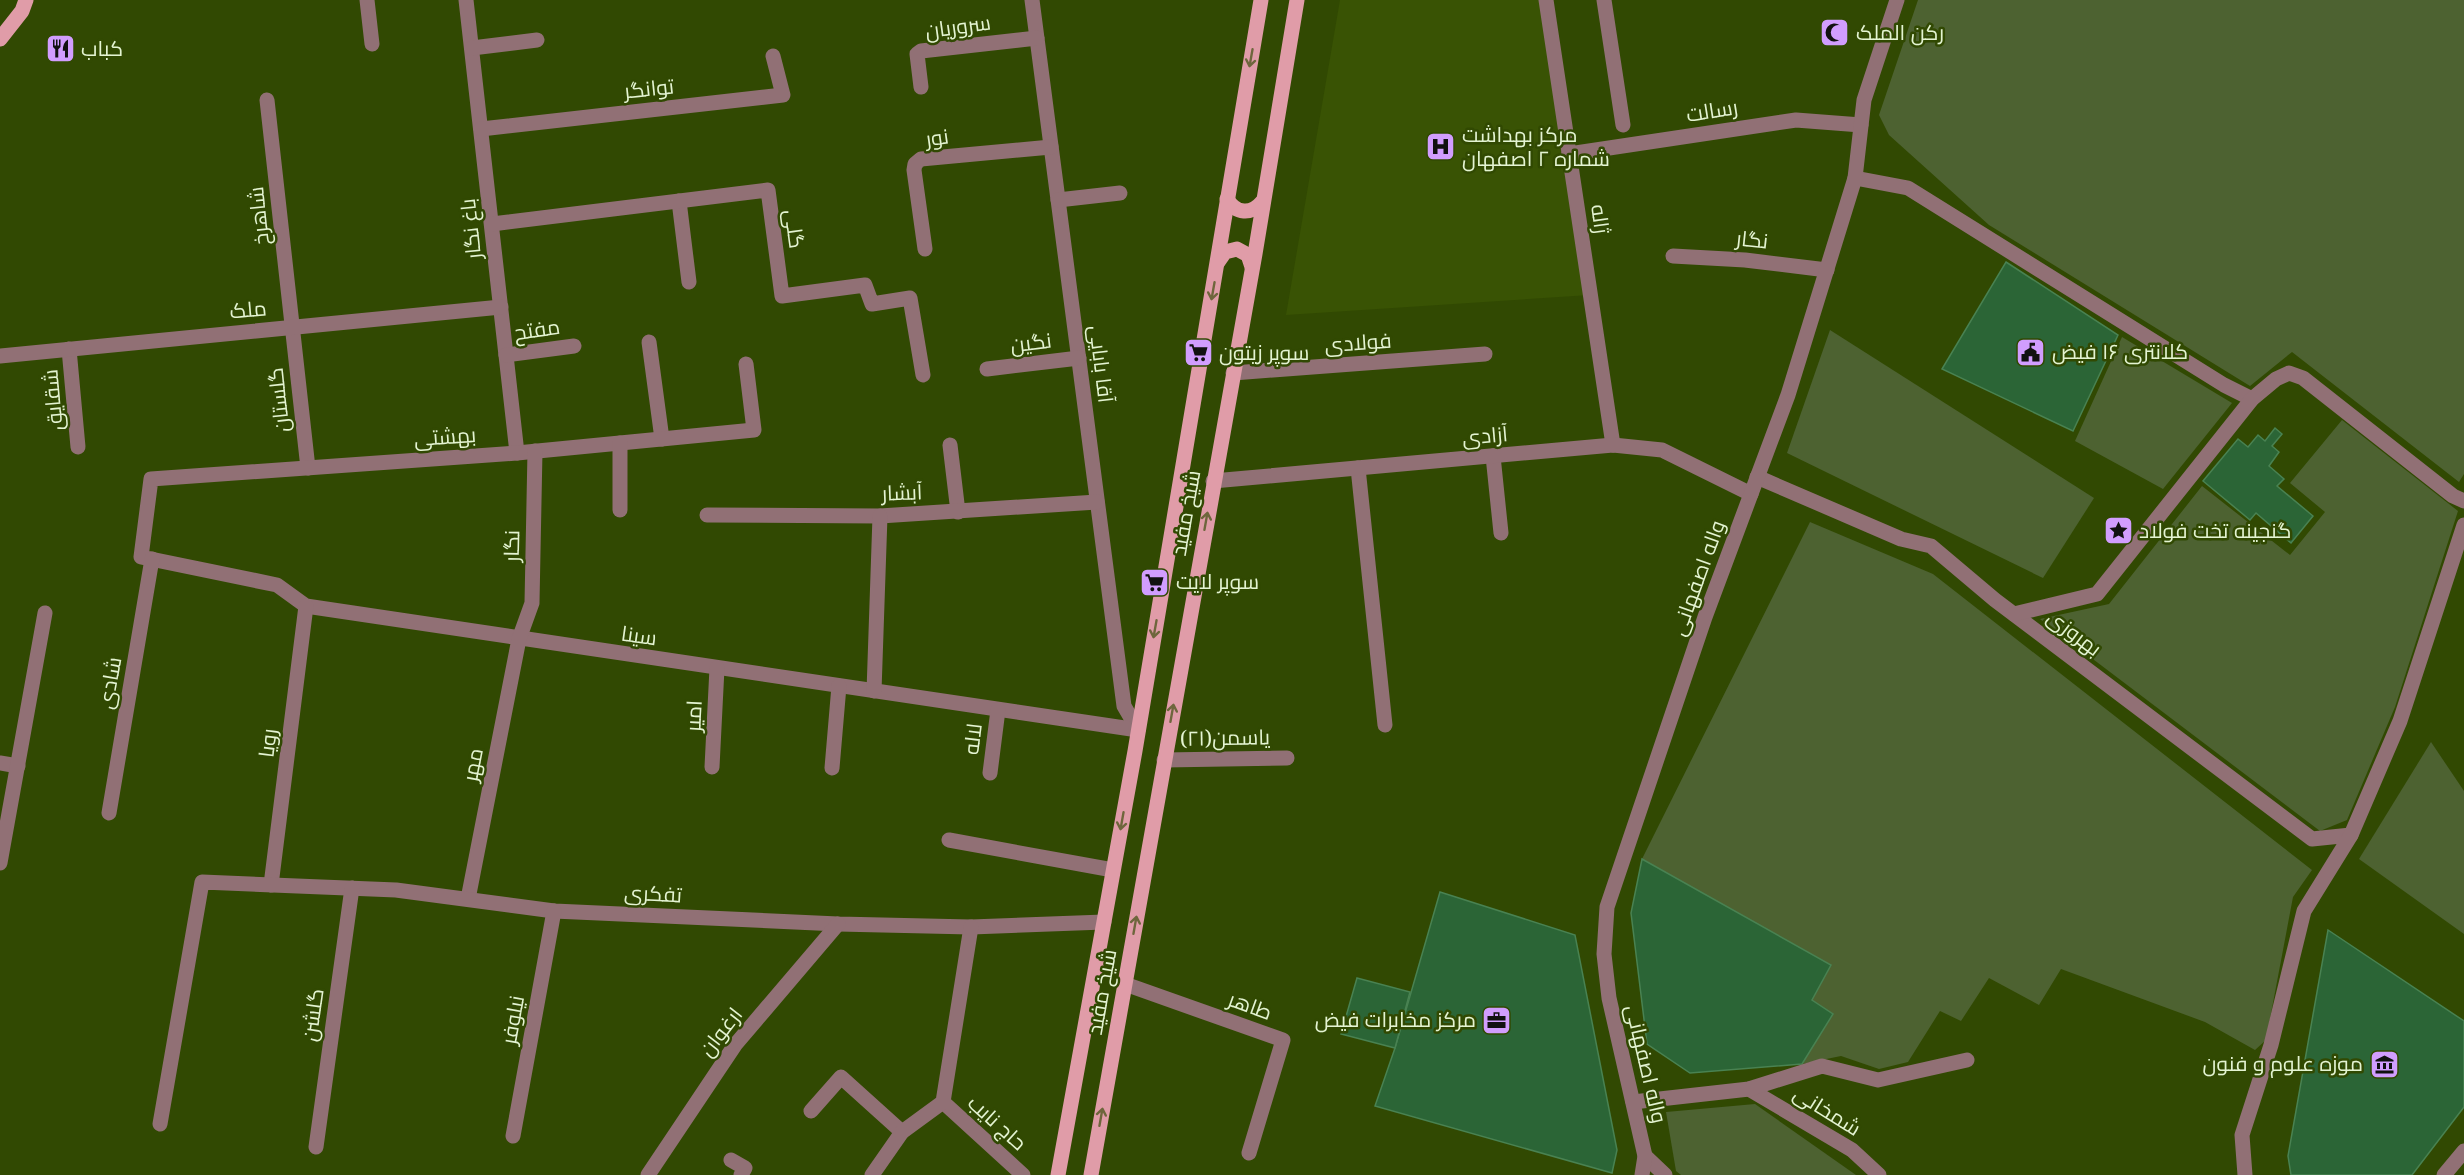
<svg xmlns="http://www.w3.org/2000/svg" width="2464" height="1175" viewBox="0 0 2464 1175" font-family="'Noto Serif',Cairo,serif">
<style>
.built{fill:#395304}
.green{fill:#4d6231}
.building{fill:#2b6536;stroke:#498252;stroke-width:1.5}
.lines{fill:none;stroke-linecap:round;stroke-linejoin:round}
.minor{stroke:#917075;stroke-width:15}
.major{stroke:#e09ca8;stroke-width:15}
.oneway{stroke:#6e663c}
.labels{text-anchor:middle;stroke-width:5;stroke-linejoin:round;paint-order:stroke}
.street-label{font-size:21px;fill:#e4f4d2;stroke:#314902}
.poi-label{font-size:21px;fill:#e4f4d2;stroke:#314902;text-anchor:start}
</style>
<rect width="100%" height="100%" fill="#314902"/>
<!-- built -->
<polygon class="built" points="1340,0 1546,0 1590,295 1286,315"/>
<!-- green -->
<g class="green">
<polygon points="1918,0 2464,0 2464,474 2459,482 2292,352 2250,386 1989,225 1889,135 1879,115"/>
<polygon points="1830,330 2094,498 2043,578 1787,453"/>
<polygon points="2122,337 2232,403 2163,489 2075,441"/>
<polygon points="2342,420 2458,511 2395,707 2347,820 2320,831 2040,619 2109,604 2202,486 2290,555 2325,512 2290,483"/>
<polygon points="1810,522 1933,574 2312,870 2293,897 2266,1040 2255,1050 2205,1022 2061,969 2039,1005 1989,978 1961,1021 1940,1011 1908,1062 1879,1069 1841,1056 1802,1064 1833,1014 1812,1000 1830,965 1642,859"/>
<polygon points="2431,742 2464,791 2464,934 2359,859"/>
<polygon points="1755,1104 1856,1175 1681,1175 1676,1171 1666,1112"/>
</g>
<!-- building -->
<g class="building">
<polygon points="2006,262 2118,335 2073,431 1942,369"/>
<polygon points="2275,428 2282,434 2272,446 2279,452 2269,466 2284,479 2277,486 2313,516 2291,543 2256,513 2250,520 2203,481 2238,439 2248,447 2258,435 2265,441"/>
<polygon points="1642,859 1831,965 1812,1000 1833,1014 1802,1064 1690,1073 1647,1044 1631,913"/>
<polygon points="1440,892 1575,935 1617,1150 1612,1173 1375,1106 1395,1048"/>
<polygon points="2328,930 2464,1021 2464,1107 2412,1175 2291,1175 2288,1156"/>
<polygon points="1357,978 1410,992 1395,1048 1341,1034"/>
</g>
<g class="lines">
<!-- minor -->
<g class="minor">
<polyline points="367,0 372,44"/>
<polyline points="466,0 517,453"/>
<polyline points="1032,0 1124,706 1138,730"/>
<polyline points="1546,0 1613,445"/>
<polyline points="1604,0 1623,125"/>
<polyline points="472,48 537,40"/>
<polyline points="921,87 917,54 921,51 1037,38"/>
<polyline points="267,100 308,468"/>
<polyline points="481,129 783,95 773,56"/>
<polyline points="1569,154 1796,120 1861,125"/>
<polyline points="1855,178 1908,188 2224,385 2252,399"/>
<polyline points="1058,200 1120,193"/>
<polyline points="679,201 689,282"/>
<polyline points="492,224 768,190 782,296 865,285 872,304 910,298 923,375"/>
<polyline points="925,249 914,170 915,164 921,159 1051,147"/>
<polyline points="1673,256 1745,260 1827,270"/>
<polyline points="649,342 662,439"/>
<polyline points="69,349 78,447"/>
<polyline points="506,355 574,346"/>
<polyline points="0,356 501,307"/>
<polyline points="746,364 754,430 517,453 151,479 141,557 277,585 306,606 1138,730"/>
<polyline points="987,369 1079,358"/>
<polyline points="1233,373 1485,354"/>
<polyline points="950,445 958,512"/>
<polyline points="1493,456 1501,533"/>
<polyline points="1358,468 1385,725"/>
<polyline points="1757,477 1901,539 1931,546 1995,600 2312,839 2351,835"/>
<polyline points="1213,481 1613,445 1662,450 1751,494"/>
<polyline points="620,510 620,443"/>
<polyline points="707,515 880,516 1097,502"/>
<polyline points="2014,614 2097,594 2252,399 2276,379 2289,373 2303,378 2453,496 2464,501"/>
<polyline points="874,691 880,516"/>
<polyline points="1164,760 1287,758"/>
<polyline points="0,763 18,766"/>
<polyline points="712,767 717,668"/>
<polyline points="832,768 839,686"/>
<polyline points="990,773 998,710"/>
<polyline points="109,813 152,559"/>
<polyline points="949,840 1113,870"/>
<polyline points="0,863 45,613"/>
<polyline points="271,885 306,606"/>
<polyline points="468,899 519,639 532,603 535,451"/>
<polyline points="1125,984 1283,1040 1249,1153"/>
<polyline points="1749,1089 1852,1150 1879,1175"/>
<polyline points="943,1102 1023,1175"/>
<polyline points="1633,1102 1749,1089 1822,1066 1878,1080 1967,1060"/>
<polyline points="811,1111 841,1077 902,1132"/>
<polyline points="160,1124 202,882 396,890 554,911 838,924 971,927 1104,922"/>
<polyline points="513,1136 554,911"/>
<polyline points="316,1147 352,888"/>
<polyline points="1645,1156 1665,1175"/>
<polyline points="731,1160 745,1168 741,1175"/>
<polyline points="648,1175 735,1045 838,924"/>
<polyline points="872,1175 902,1132 943,1102 971,927"/>
<polyline points="1642,1175 1645,1156 1609,998 1604,954 1607,907 1705,617 1788,395 1855,178 1864,100 1897,0"/>
<polyline points="2245,1175 2242,1135 2271,1045 2304,911 2351,835 2400,721 2464,525"/>
<polyline points="2444,1175 2464,1151"/>
</g>
<!-- major -->
<g class="major">
<polyline points="0,39 22,11 26,0"/>
<path d="M 1227,199 C 1236,214 1251,215 1262,202"/>
<polyline points="1218,262 1225,252 1237,249 1248,255 1252,267"/>
<polyline points="1058,1175 1135,751 1261,0"/>
<polyline points="1091,1175 1255,254 1297,0"/>
</g>
</g>
<!-- one-way arrows -->
<defs><path id="oneway-shaft" d="M-6 0H5M1.5-3L5.5 0L1.5 3" fill="none" stroke-width="1.6" stroke-linecap="round" stroke-linejoin="round" transform="scale(1.5)"/></defs>
<g class="oneway">
<use href="#oneway-shaft" transform="translate(1251 58) rotate(100)"/>
<use href="#oneway-shaft" transform="translate(1213 291) rotate(100)"/>
<use href="#oneway-shaft" transform="translate(1206 521) rotate(-80)"/>
<use href="#oneway-shaft" transform="translate(1155 629) rotate(100)"/>
<use href="#oneway-shaft" transform="translate(1172 713) rotate(-80)"/>
<use href="#oneway-shaft" transform="translate(1122 821) rotate(100)"/>
<use href="#oneway-shaft" transform="translate(1135 925) rotate(-80)"/>
<use href="#oneway-shaft" transform="translate(1101 1117) rotate(-80)"/>
</g>
<!-- icons -->
<defs>
<symbol id="mosque-square" viewBox="-11 -11 22 22"><rect x="-9" y="-9" width="18" height="18" rx="4" fill="#d19dfe" stroke="#314902"/><path d="M3.5-4.9A6 6 0 1 0 3.5 4.9A5 5 0 1 1 3.5-4.9Z" fill="#111"/></symbol>
<symbol id="restaurant-square" viewBox="-11 -11 22 22"><rect x="-9" y="-9" width="18" height="18" rx="4" fill="#d19dfe" stroke="#314902"/><path d="M-5-6h1v4h1v-4h1v4h1v-4h1v5L-1.5 .5V6h-2V.5L-5-1ZM5-6V6H3V1.5H1.5Q1.5-4 5-6Z" fill="#111"/></symbol>
<symbol id="hospital-square" viewBox="-11 -11 22 22"><rect x="-9" y="-9" width="18" height="18" rx="4" fill="#d19dfe" stroke="#314902"/><path d="M-5-5h3v3.5h4V-5h3V5h-3V1.5h-4V5h-3Z" fill="#111"/></symbol>
<symbol id="civic-square" viewBox="-11 -11 22 22"><rect x="-9" y="-9" width="18" height="18" rx="4" fill="#d19dfe" stroke="#314902"/><path d="M-.6-6.5H3V-4.5H.6V-3L4-1V1h2V6H-6V1h2V-1L-.6-3ZM-1.2 2.5V6h2.4V2.5Z" fill="#111"/></symbol>
<symbol id="supermarket-square" viewBox="-11 -11 22 22"><rect x="-9" y="-9" width="18" height="18" rx="4" fill="#d19dfe" stroke="#314902"/><path d="M-6-5.5h2.5l.6 2H6L4.5 2H-2.5L-4.4-4H-6ZM-1.5 3.2a1.3 1.3 0 1 0 .1 0ZM3 3.2a1.3 1.3 0 1 0 .1 0Z" fill="#111"/></symbol>
<symbol id="sight-square" viewBox="-11 -11 22 22"><rect x="-9" y="-9" width="18" height="18" rx="4" fill="#d19dfe" stroke="#314902"/><path d="M0-6L1.8-2.2L6-1.7L2.9 1.2L3.7 5.4L0 3.3L-3.7 5.4L-2.9 1.2L-6-1.7L-1.8-2.2Z" fill="#111"/></symbol>
<symbol id="office-square" viewBox="-11 -11 22 22"><rect x="-9" y="-9" width="18" height="18" rx="4" fill="#d19dfe" stroke="#314902"/><path d="M-6-3h4V-5.5h4V-3h4V5H-6ZM-1-4.5V-3h2v-1.5ZM-6 0V1H6V0Z" fill="#111"/></symbol>
<symbol id="museum-square" viewBox="-11 -11 22 22"><rect x="-9" y="-9" width="18" height="18" rx="4" fill="#d19dfe" stroke="#314902"/><path d="M0-6L6-3V-2H-6V-3ZM-5-1h2V3h-2ZM-1-1h2V3h-2ZM3-1h2V3H3ZM-6 4H6V6H-6Z" fill="#111"/></symbol>
</defs>
<g fill-rule="evenodd">
<use href="#mosque-square" x="1818" y="16" width="33" height="33"/>
<use href="#restaurant-square" x="44" y="32" width="33" height="33"/>
<use href="#hospital-square" x="1424" y="130" width="33" height="33"/>
<use href="#civic-square" x="2014" y="336" width="33" height="33"/>
<use href="#supermarket-square" x="1182" y="336" width="33" height="33"/>
<use href="#sight-square" x="2102" y="514" width="33" height="33"/>
<use href="#supermarket-square" x="1138" y="566" width="33" height="33"/>
<use href="#office-square" x="1480" y="1004" width="33" height="33"/>
<use href="#museum-square" x="2368" y="1048" width="33" height="33"/>
</g>
<g class="labels">
<!-- street labels -->
<g class="street-label">
<text transform="translate(958 27) rotate(-8)" y="7">سروریان</text>
<text transform="translate(649 89) rotate(-6)" y="7">توانگر</text>
<text transform="translate(1712 111) rotate(-9)" y="7">رسالت</text>
<text transform="translate(937 138) rotate(-8)" y="7">نور</text>
<text transform="translate(259 216) rotate(-96)" y="7">شاهرخ</text>
<text transform="translate(1600 219) rotate(82)" y="7">ژاله</text>
<text transform="translate(471 229) rotate(-96)" y="7">باغ نگار</text>
<text transform="translate(794 229) rotate(82)" y="7">گلی</text>
<text transform="translate(1752 240) rotate(6)" y="7">نگار</text>
<text transform="translate(248 310) rotate(-5)" y="7">ملک</text>
<text transform="translate(537 330) rotate(-8)" y="7">مفتح</text>
<text transform="translate(1031 343) rotate(-7)" y="7">نگین</text>
<text transform="translate(1358 343) rotate(-4)" y="7">فولادی</text>
<text transform="translate(1101 364) rotate(83)" y="7">آقا بابایی</text>
<text transform="translate(53 400) rotate(-95)" y="7">شقایق</text>
<text transform="translate(279 400) rotate(-96)" y="7">گلستان</text>
<text transform="translate(1485 436) rotate(-5)" y="7">آزادی</text>
<text transform="translate(445 437) rotate(-4)" y="7">بهشتی</text>
<text transform="translate(902 493) rotate(-2)" y="7">آبشار</text>
<text transform="translate(1186 513) rotate(-80)" y="7">شیخ مفید</text>
<text transform="translate(512 546) rotate(-89)" y="7">نگار</text>
<text transform="translate(1698 578) rotate(-70)" y="7">واله اصفهانی</text>
<text transform="translate(2074 633) rotate(37)" y="7">بهروزی</text>
<text transform="translate(639 636) rotate(8)" y="7">سینا</text>
<text transform="translate(110 683) rotate(-80)" y="7">شادی</text>
<text transform="translate(694 716) rotate(-87)" y="7">امیر</text>
<text transform="translate(1225 738) rotate(-1)" y="7">یاسمن(۲۱)</text>
<text transform="translate(973 739) rotate(-83)" y="7">لاله</text>
<text transform="translate(268 743) rotate(-83)" y="7">رویا</text>
<text transform="translate(473 765) rotate(-79)" y="7">مهر</text>
<text transform="translate(653 894) rotate(3)" y="7">تفکری</text>
<text transform="translate(1102 992) rotate(-80)" y="7">شیخ مفید</text>
<text transform="translate(1250 1006) rotate(20)" y="7">طاهر</text>
<text transform="translate(313 1015) rotate(-82)" y="7">گلشن</text>
<text transform="translate(513 1020) rotate(-80)" y="7">نیلوفر</text>
<text transform="translate(721 1032) rotate(-52)" y="7">ارغوان</text>
<text transform="translate(1646 1064) rotate(77)" y="7">واله اصفهانی</text>
<text transform="translate(1827 1111) rotate(32)" y="7">شمخانی</text>
<text transform="translate(997 1123) rotate(42)" y="7">حاج نایب</text>
</g>
<!-- poi labels -->
<g class="poi-label">
<text x="1856" y="40">رکن الملک</text>
<text x="81" y="56">کباب</text>
<text x="1462" y="142">مرکز بهداشت<tspan x="1462" dy="24">شماره ۲ اصفهان</tspan></text>
<text x="2052" y="359">کلانتری ۱۶ فیض</text>
<text x="1219" y="360">سوپر زیتون</text>
<text x="2139" y="538">گنجینه تخت فولاد</text>
<text x="1176" y="589">سوپر لایت</text>
<text x="1476" y="1027" text-anchor="end">مرکز مخابرات فیض</text>
<text x="2363" y="1071" text-anchor="end">موزه علوم و فنون</text>
</g>
</g>
</svg>
